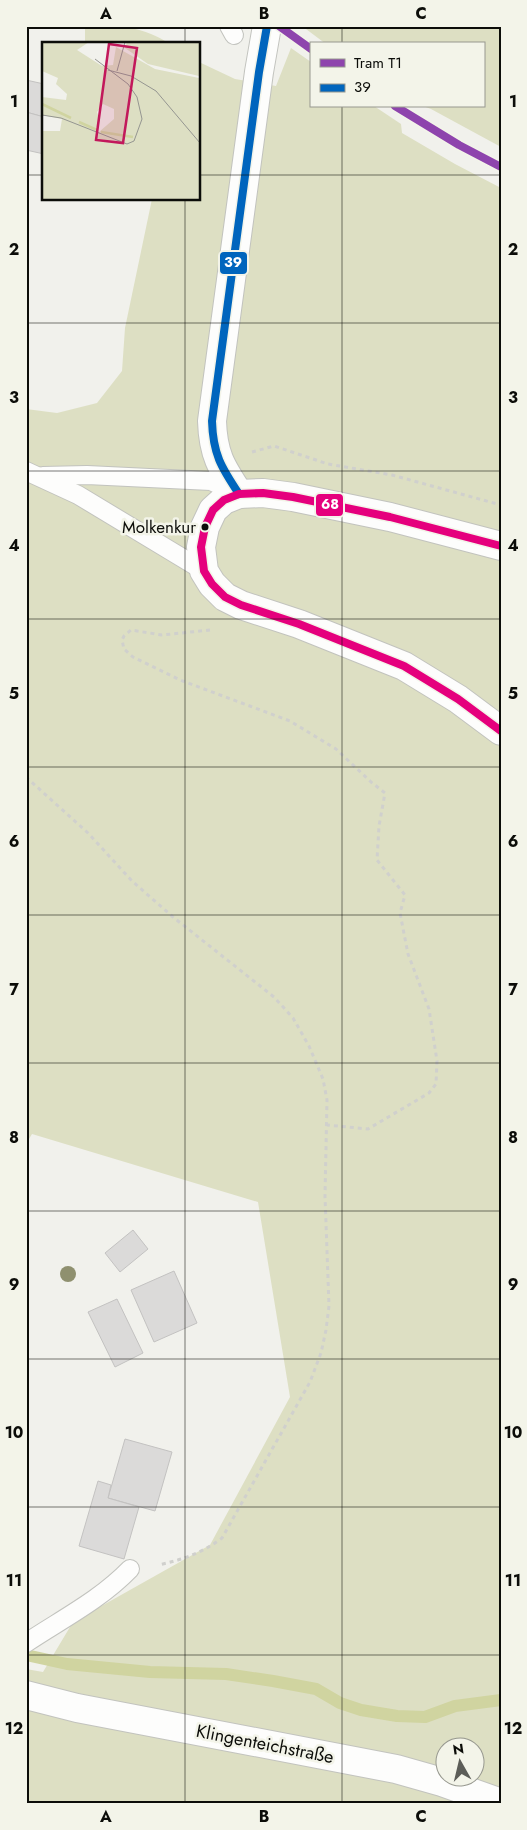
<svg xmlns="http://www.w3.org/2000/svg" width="527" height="1830" viewBox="0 0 527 1830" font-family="Jost,sans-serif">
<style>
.green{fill:#dddfc3;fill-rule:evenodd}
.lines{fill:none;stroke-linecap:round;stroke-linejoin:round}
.stream{stroke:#d0d4a0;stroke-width:12}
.building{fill:#dbdad9;stroke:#c3c2c1}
.lane-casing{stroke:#c2c3be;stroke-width:20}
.street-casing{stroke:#c2c3be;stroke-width:30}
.secondary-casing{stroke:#c2c3be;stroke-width:30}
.path{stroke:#d0d0cd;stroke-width:3;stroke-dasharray:4 4;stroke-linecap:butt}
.lane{stroke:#fdfdfc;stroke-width:18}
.street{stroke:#fdfdfc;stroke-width:28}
.secondary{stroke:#fdfdfc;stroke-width:28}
.bus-1-casing{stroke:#f3f4e9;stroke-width:11}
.bus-2-casing{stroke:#f3f4e9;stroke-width:11}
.bus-1{stroke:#0065bd;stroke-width:8}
.bus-2{stroke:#e5007d;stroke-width:8}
.tram-1-casing{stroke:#f3f4e9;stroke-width:11}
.tram-1{stroke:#8e44ad;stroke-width:8}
.tree{fill:#8f906f}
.grid{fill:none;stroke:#0c0d09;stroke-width:1;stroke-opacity:0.55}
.bus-dot{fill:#0c0d09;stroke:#f3f4e9;stroke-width:2}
.labels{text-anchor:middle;stroke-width:5;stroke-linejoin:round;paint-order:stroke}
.bus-label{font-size:17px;fill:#0c0d09;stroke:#f3f4e9;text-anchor:end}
.street-label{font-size:18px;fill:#0c0d09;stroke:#f3f4e9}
.inset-river{fill:none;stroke:#d0d4a0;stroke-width:2.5}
.inset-road{fill:none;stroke:#959691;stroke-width:1}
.view{fill:#c2185b;fill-opacity:0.15;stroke:#c2185b;stroke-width:2.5}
.inset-edge{fill:none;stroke:#0c0d09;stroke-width:2.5}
.line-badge{stroke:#f3f4e9;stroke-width:2}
.badge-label{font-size:14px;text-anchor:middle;font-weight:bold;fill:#fff}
.neatline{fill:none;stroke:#0c0d09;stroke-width:2}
.grid-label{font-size:16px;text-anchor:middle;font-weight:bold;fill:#0c0d09}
</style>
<rect width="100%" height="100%" fill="#f1f1ec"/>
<!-- green -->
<g class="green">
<path d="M 85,26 C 118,26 141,25 170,44 L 85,44 Z"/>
<polygon points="302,26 501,26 501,147 431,109 423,106 483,106 483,44 326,44"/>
<path d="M 291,48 L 311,62 L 311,106 L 374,106 L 401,124 L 402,133 L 455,164 L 501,188 L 501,1804 L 26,1804 L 26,1669 L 43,1672 L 73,1622 L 210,1545 L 290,1397 L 258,1202 L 32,1134 L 26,1144 L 26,409 L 57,413 L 97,403 L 122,371 L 125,328 L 152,199 L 199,199 L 199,62 L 235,79 L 276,86 ZM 444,1748 L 474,1748 L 474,1778 L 444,1778 Z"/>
</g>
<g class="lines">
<!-- stream -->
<polyline class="stream" points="26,1655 67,1664 150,1672 226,1674 273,1681 316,1689 340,1703 361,1710 397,1716 425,1717 455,1706 501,1700"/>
</g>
<!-- building -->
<g class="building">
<polygon points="26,80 44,84 44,117 26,112"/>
<polygon points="26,112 44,117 44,154 26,150"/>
<polygon points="133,1230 148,1249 120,1272 105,1253"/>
<polygon points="174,1271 197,1323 154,1342 131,1290"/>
<polygon points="117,1299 143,1353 115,1367 88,1312"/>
<polygon points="125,1439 172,1452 155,1511 108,1498"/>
<polygon points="98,1481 111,1485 108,1498 139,1507 124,1559 79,1546"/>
</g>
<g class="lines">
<defs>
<g id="lane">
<polyline points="229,26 234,35"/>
<polyline points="26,471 78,495 204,571"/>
<polyline points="43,476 87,475 211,481 237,493"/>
<path d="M 26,1643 C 62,1619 100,1600 130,1569"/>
</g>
<path id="street" d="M 239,494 C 221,467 213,454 212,421 L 259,72 L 267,26"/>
<g id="secondary">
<polyline points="501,546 390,517 293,497 263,493 239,494 224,500 213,510 205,527 201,547 204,571 212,584 225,597 241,605 299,624 404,666 458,699 501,731"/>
<polyline points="26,1695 77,1708 396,1769 442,1782 501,1803"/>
</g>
</defs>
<!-- lane casing -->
<use href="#lane" class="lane-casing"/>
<!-- street casing -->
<use href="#street" class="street-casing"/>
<!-- secondary casing -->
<use href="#secondary" class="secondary-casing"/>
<!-- path -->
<g class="path">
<polyline points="252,452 274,446 328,464 392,475 501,505"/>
<polyline points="210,630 162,635 131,630 124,636 122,640 124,649 133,657 180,680 290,721 336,749 371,782 385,793 379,826 377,860 405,895 400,913 408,954 429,1009 437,1061 436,1084 429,1093 368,1129 327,1125"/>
<path d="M 26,777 L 88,833 L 132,881 L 173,917 L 274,997 L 293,1018 L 309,1046 L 323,1079 L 327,1100 L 325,1196 L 329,1306 L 326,1330 L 321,1353 L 310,1382 L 222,1538 C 202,1553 182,1560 158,1565"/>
</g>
<!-- lane -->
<use href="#lane" class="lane"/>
<!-- street -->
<use href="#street" class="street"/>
<!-- secondary -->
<use href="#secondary" class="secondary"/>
<defs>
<path id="bus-1" d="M 239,494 C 221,467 213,454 212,421 L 259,72 L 267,26"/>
<polyline id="bus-2" points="501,546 390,517 293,497 263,493 239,494 224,500 213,510 205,527 201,547 204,571 212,584 225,597 241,605 299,624 404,666 458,699 501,731"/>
</defs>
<!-- bus-1 casing -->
<use href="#bus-1" class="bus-1-casing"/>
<!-- bus-2 casing -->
<use href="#bus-2" class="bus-2-casing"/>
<!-- bus-1 -->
<use href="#bus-1" class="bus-1"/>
<!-- bus-2 -->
<use href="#bus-2" class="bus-2"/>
<defs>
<g id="tram-1">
<polyline points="279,26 311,49"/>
<polyline points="395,106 459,145 501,167"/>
</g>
</defs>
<!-- tram-1 casing -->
<use href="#tram-1" class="tram-1-casing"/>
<!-- tram-1 -->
<use href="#tram-1" class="tram-1"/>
</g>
<!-- trees -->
<circle class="tree" cx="68" cy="1274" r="8"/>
<!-- grid -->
<path class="grid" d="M 185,26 L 185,44M 342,26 L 342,44M 342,106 L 342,1804M 26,175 L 44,175M 199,175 L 501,175M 185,199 L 185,1804M 26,323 L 501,323M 26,471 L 501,471M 26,619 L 501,619M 26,767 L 501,767M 26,915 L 501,915M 26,1063 L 501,1063M 26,1211 L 501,1211M 26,1359 L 501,1359M 26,1507 L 501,1507M 26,1655 L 501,1655"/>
<!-- markers -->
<circle class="bus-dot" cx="205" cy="527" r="4.5"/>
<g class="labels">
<!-- bus labels -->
<g class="bus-label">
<text x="196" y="533">Molkenkur</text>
</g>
<!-- street labels -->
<g class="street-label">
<text transform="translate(265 1744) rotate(11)" y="6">Klingenteichstraße</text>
</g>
</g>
<!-- overview -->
<g transform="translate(42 42)">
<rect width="158" height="158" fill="#f1f1ec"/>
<path d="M 0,0 L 47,0 L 35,8 L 60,24 L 71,23 L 74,5 L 113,27 L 157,36 L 157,157 L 0,157 L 0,89 L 18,89 L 20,77 L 0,73 L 0,55 L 24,58 L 25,52 L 14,42 L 16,36 L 0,29 ZM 61,62 L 72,67 L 72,77 L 57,90 L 53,88 L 58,79 L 55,70 ZM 85,0 L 157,0 L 157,34 L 106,22 L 83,6 Z" fill="#dddfc3" fill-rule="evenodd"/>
<path class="inset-river" d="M 0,62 L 29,76M 37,80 L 55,88M 59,90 L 91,95"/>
<path class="inset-road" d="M 66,28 L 89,34 L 114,49 L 158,101M 75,29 L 83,0M 0,73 L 19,76 L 85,102 L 92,99 L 100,77 L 95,55 L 86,42 L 53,17"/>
<path class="view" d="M 67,2 L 95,6 L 81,101 L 54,98 Z"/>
<rect width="158" height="158" class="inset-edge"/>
</g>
<g class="line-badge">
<rect x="219" y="251" width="29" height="24" rx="5" fill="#0065bd"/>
<rect x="315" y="493" width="29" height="24" rx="5" fill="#e5007d"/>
</g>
<g class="badge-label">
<text x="233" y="267">39</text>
<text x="330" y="509">68</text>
</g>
<!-- border -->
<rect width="527" height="1830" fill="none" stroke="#f3f4e9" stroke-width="55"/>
<!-- legend -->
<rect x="310" y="42" width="175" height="65" fill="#f3f4e9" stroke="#97988f"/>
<rect x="320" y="59" width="25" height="8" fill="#8e44ad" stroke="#97988f"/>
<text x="354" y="68" font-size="15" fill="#0c0d09">Tram T1</text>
<rect x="320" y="84" width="25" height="8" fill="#0065bd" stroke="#97988f"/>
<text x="354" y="92" font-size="15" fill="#0c0d09">39</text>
<!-- north arrow -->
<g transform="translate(460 1762) rotate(352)"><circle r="24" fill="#f3f4e9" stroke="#97988f"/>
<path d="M0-4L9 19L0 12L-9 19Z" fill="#5c5d58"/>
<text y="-8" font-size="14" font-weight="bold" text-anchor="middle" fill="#0c0d09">N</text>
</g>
<rect x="28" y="28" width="472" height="1774" class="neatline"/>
<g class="grid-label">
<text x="106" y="19">A</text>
<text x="264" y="19">B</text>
<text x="421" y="19">C</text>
<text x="14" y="107">1</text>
<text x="513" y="107">1</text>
<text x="14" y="255">2</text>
<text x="513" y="255">2</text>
<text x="14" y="403">3</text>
<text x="513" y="403">3</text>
<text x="14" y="551">4</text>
<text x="513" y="551">4</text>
<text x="14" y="699">5</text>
<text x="513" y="699">5</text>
<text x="14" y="847">6</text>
<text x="513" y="847">6</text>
<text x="14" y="995">7</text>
<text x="513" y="995">7</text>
<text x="14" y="1143">8</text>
<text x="513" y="1143">8</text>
<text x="14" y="1290">9</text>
<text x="513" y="1290">9</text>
<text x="14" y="1438">10</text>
<text x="513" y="1438">10</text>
<text x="14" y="1586">11</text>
<text x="513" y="1586">11</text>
<text x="14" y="1734">12</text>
<text x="513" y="1734">12</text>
<text x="106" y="1822">A</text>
<text x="264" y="1822">B</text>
<text x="421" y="1822">C</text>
</g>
</svg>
